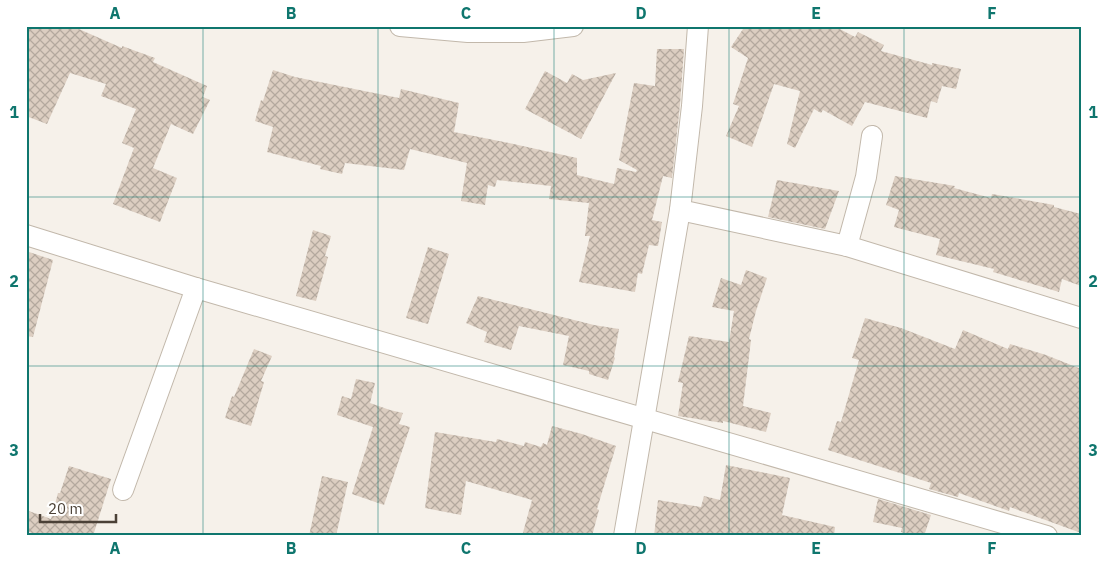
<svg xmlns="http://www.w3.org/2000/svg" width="1107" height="562" viewBox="0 0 1107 562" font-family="'IBM Plex Sans',sans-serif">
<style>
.building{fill:url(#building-cross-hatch)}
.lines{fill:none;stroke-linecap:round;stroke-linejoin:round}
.minor-casing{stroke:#c2b8ab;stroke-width:22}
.minor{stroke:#fff;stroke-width:20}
.grid{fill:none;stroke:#0f766e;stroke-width:1;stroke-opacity:0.55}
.neatline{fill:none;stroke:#0f766e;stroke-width:2}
.grid-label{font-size:16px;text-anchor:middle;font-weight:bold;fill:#0f766e}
</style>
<defs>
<pattern id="building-cross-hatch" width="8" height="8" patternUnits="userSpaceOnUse" patternTransform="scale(1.25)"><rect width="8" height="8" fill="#dccec1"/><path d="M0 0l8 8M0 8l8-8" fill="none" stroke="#b4a99e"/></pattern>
</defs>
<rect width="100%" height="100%" fill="#f6f1ea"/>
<!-- building -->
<g class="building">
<polygon points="26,26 72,26 122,48 122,46 155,58 153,62 207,86 203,97 210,100 193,134 171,124 153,168 177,178 160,222 113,204 134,148 122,143 136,109 101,96 106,84 70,73 47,124 26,116"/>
<polygon points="745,26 834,26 855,37 858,32 884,45 881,51 932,65 932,63 961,69 956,89 942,86 937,103 931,101 927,118 865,102 852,126 823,110 821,113 814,109 795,148 787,144 800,91 774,84 752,147 726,136 739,106 733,104 748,58 731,47"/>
<polygon points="657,49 684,49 680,105 672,178 663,176 652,220 662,222 658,246 649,245 642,274 638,273 635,292 579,282 590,236 585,236 589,203 549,199 551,186 497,180 495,187 488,185 485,205 461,201 467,163 410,149 404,170 345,163 342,174 320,169 321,166 267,152 273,127 255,121 261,100 263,101 273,70 295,77 399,98 401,89 459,103 454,132 509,143 577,158 577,175 614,184 617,168 636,172 637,170 619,160 634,83 655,86"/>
<polygon points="545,71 567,83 572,74 583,80 616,73 581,139 525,109"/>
<polygon points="895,176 955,186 954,188 991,198 992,194 1054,205 1054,207 1081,214 1081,286 1062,279 1059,292 993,272 994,269 936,255 940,239 894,227 899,210 886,205"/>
<polygon points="777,180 839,191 825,229 768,217"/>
<polygon points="313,230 331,236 325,256 328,257 316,301 296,296"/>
<polygon points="428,247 449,254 428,324 406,318"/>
<polygon points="26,251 53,260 33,337 26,336"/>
<polygon points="746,270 767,278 756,311 749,339 751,340 743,406 771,413 766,432 723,421 723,423 678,416 683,383 678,382 689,336 729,342 734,311 712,307 721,278 741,285"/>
<polygon points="478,296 594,325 619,329 614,357 615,358 608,380 589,374 589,371 563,365 569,336 519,326 511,350 484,342 487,332 466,323"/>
<polygon points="865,318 901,328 955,349 963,330 1008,349 1010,344 1046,355 1081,369 1081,533 1010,507 1009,511 959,493 958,497 929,489 931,483 828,450 837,421 841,422 859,360 852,358"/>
<polygon points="254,349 272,356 261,381 264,382 251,426 225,418 232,396 234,397"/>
<polygon points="356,379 375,383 370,403 390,410 403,413 399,424 410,427 384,505 352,494 373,427 337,415 342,396 351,399"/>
<polygon points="552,426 582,434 616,446 597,509 599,510 592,536 522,536 532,500 466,481 461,515 425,508 435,432 496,442 497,439 524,446 525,442 541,447 543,443 547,445"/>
<polygon points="726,465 790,478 782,515 835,527 834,536 654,536 658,500 701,507 704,496 720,500"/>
<polygon points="69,466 111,479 93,536 40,536 26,531 26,510 51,519 58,493 60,493"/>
<polygon points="322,476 348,482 336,536 309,536"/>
<polygon points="878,499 931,515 924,536 912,536 901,532 902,528 873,522"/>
</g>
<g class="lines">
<defs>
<g id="minor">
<polyline points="400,26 468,32 523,32 573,26"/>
<polyline points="680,210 847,246 1081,318"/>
<polyline points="26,235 196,288 1047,536"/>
<polyline points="847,246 866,177 872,136"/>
<polyline points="123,490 196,288"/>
<polyline points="624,536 680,210 692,106 698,26"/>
</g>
</defs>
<!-- minor casing -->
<use href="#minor" class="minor-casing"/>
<!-- minor -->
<use href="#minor" class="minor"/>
</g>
<!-- grid -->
<path class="grid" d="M 203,26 L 203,536M 378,26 L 378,536M 554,26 L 554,536M 729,26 L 729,536M 904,26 L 904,536M 26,197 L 1081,197M 26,366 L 1081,366"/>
<!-- border -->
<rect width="1107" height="562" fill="none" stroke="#ffffff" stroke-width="55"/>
<!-- scale -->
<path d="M40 514v8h76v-8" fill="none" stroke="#4b4137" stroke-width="2.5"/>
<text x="48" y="514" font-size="15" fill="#4b4137" stroke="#ffffff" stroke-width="4" paint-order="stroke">20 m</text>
<rect x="28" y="28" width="1052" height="506" class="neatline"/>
<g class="grid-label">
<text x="115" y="19">A</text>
<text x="291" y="19">B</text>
<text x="466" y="19">C</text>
<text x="641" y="19">D</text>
<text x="816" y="19">E</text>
<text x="992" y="19">F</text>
<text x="14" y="118">1</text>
<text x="1093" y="118">1</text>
<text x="14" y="287">2</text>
<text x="1093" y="287">2</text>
<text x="14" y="456">3</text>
<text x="1093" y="456">3</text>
<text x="115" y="554">A</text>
<text x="291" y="554">B</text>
<text x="466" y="554">C</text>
<text x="641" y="554">D</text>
<text x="816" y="554">E</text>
<text x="992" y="554">F</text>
</g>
</svg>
